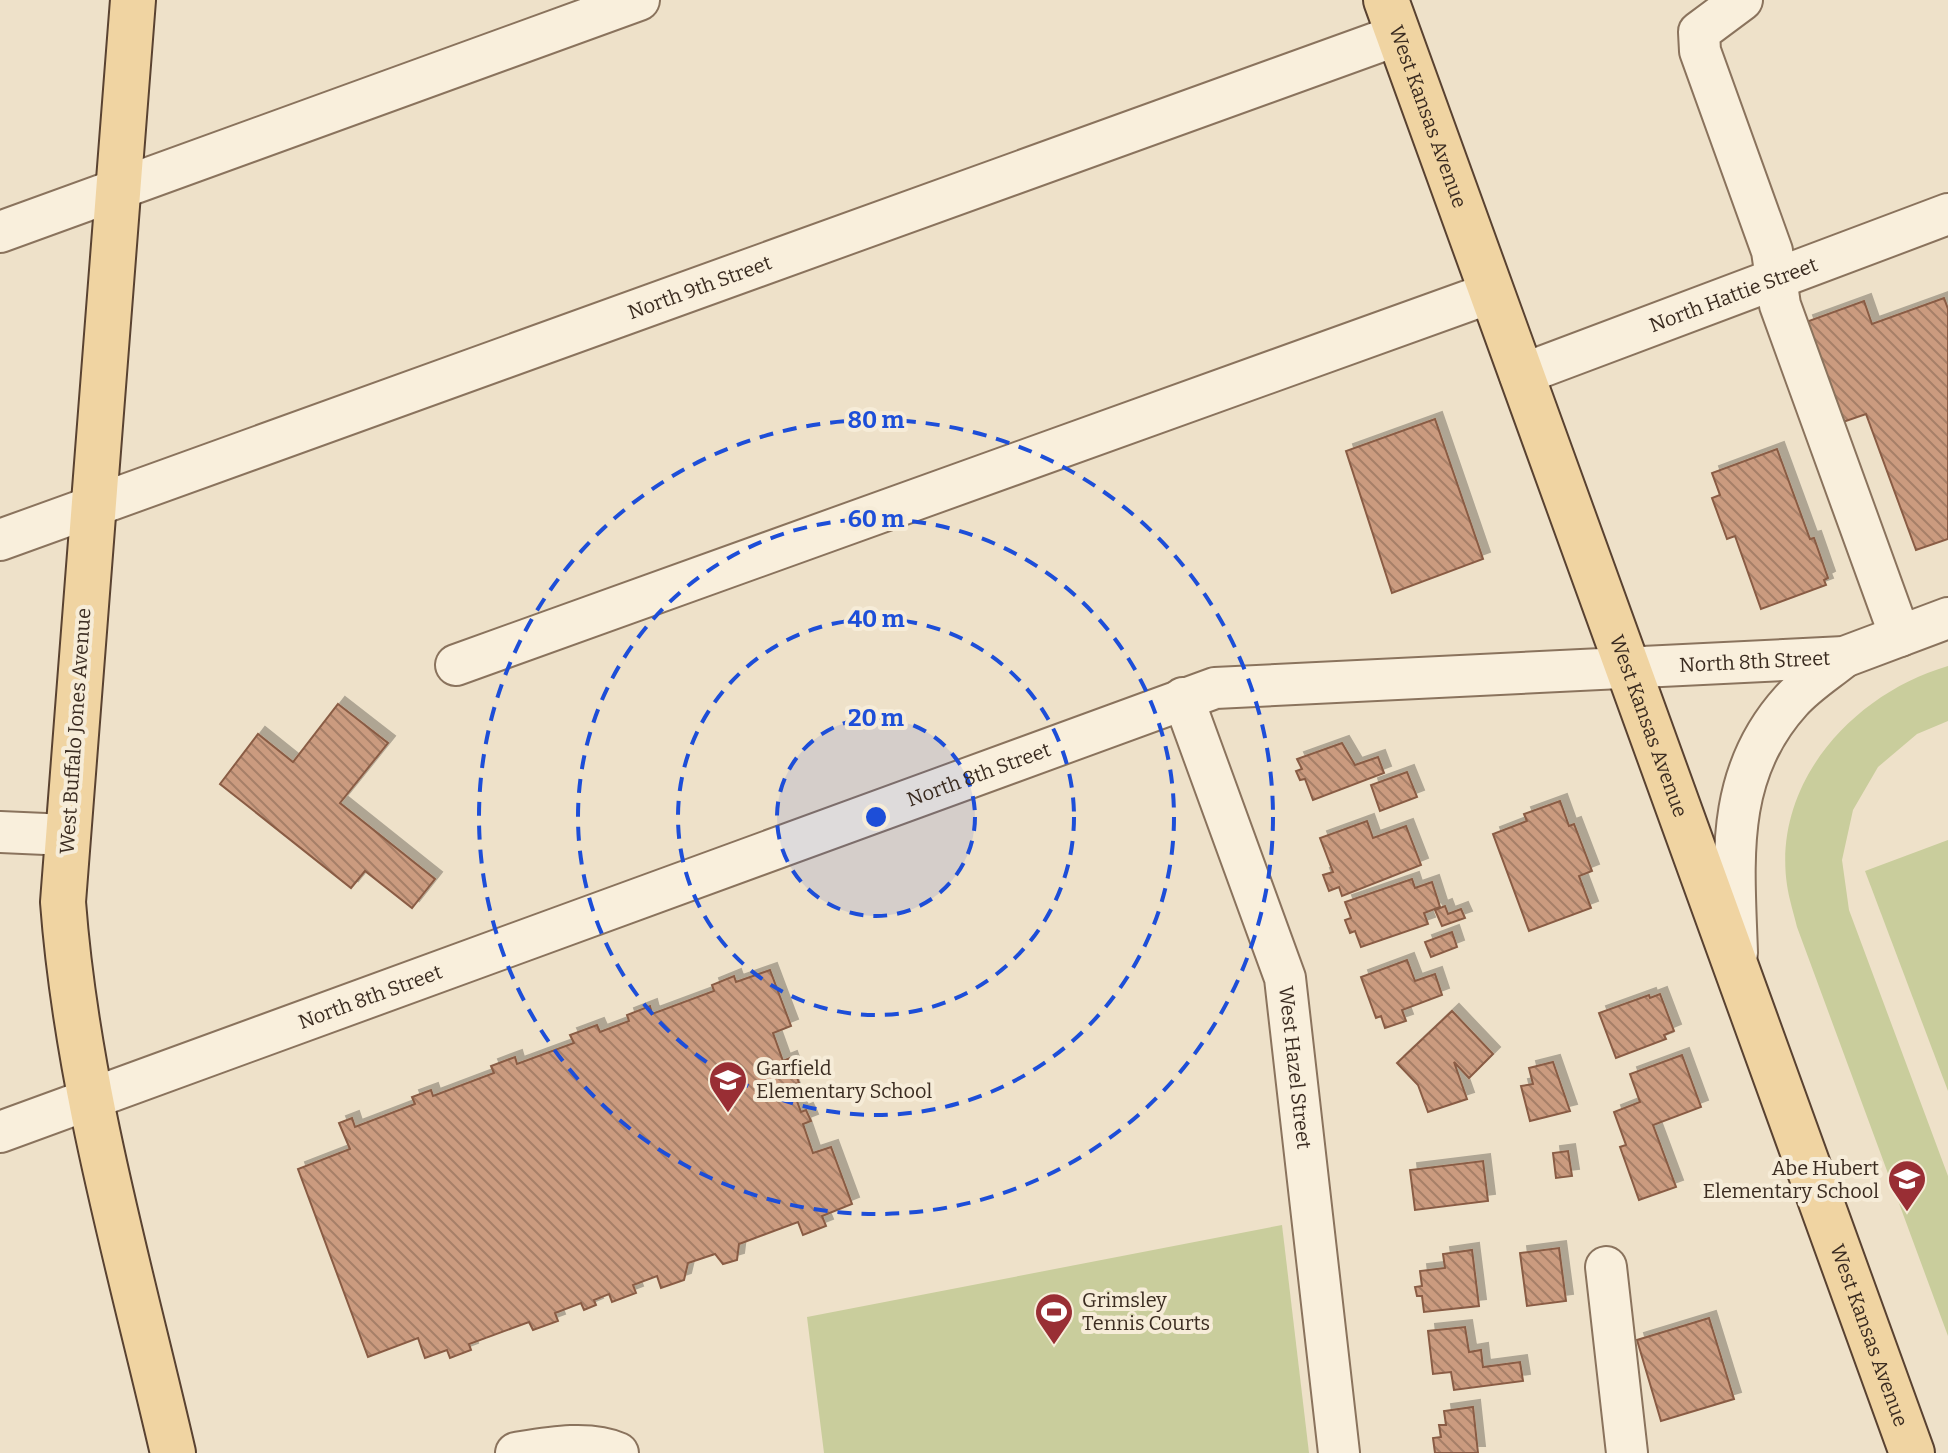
<svg xmlns="http://www.w3.org/2000/svg" width="1948" height="1453" viewBox="0 0 1948 1453" font-family="Bitter,serif">
<style>
.pitch{fill:#c9cd9c}
.building{fill:url(#building-back-hatch);stroke:#895c44;stroke-width:2;filter:url(#shadow)}
.lines{fill:none;stroke-linecap:round;stroke-linejoin:round}
.minor-casing{stroke:#8a735d;stroke-width:44}
.major-casing{stroke:#594231;stroke-width:48}
.minor{stroke:#f9efdc;stroke-width:40}
.major{stroke:#f0d4a2;stroke-width:44}
.ring{fill:none;stroke:#1d4ed8;stroke-width:4;stroke-dasharray:14 10}
.labels{text-anchor:middle;stroke-width:8;stroke-linejoin:round;paint-order:stroke}
.street-label{font-size:20px;fill:#3b2c21;stroke:#f6ecd8}
.poi-label{font-size:20px;fill:#3b2c21;stroke:#f6ecd8;text-anchor:start}
.centre{fill:#1d4ed8;stroke:#f6ecd8;stroke-width:4}
.ring-label{font-size:24px;text-anchor:middle;font-weight:bold;fill:#1d4ed8;stroke:#f6ecd8;stroke-width:8;stroke-linejoin:round;paint-order:stroke}
</style>
<defs>
<pattern id="building-back-hatch" width="6" height="6" patternUnits="userSpaceOnUse" patternTransform="scale(2)"><rect width="6" height="6" fill="#cb9b7f"/><path d="M-1 5l2 2M0 0l6 6M5-1l2 2" fill="none" stroke="#a67f68"/></pattern>
<filter id="shadow"><feDropShadow dx="7" dy="-7" stdDeviation="0" flood-color="#0004"/></filter>
</defs>
<rect width="100%" height="100%" fill="#eee1c9"/>
<!-- pitch -->
<g class="pitch">
<path d="M 1948,666 L 1948,721 L 1917,734 L 1878,767 L 1853,810 L 1842,860 L 1849,910 L 1948,1176 L 1948,1336 L 1797,927 C 1794,914 1789,899 1787,885 C 1772,781 1855,693 1948,666 Z"/>
<polygon points="1948,840 1948,1091 1865,871"/>
<polygon points="1282,1225 1309,1453 824,1453 807,1317"/>
</g>
<!-- building -->
<g class="building">
<polygon points="1944,298 1948,309 1948,539 1916,550 1866,414 1843,422 1806,322 1864,301 1872,324"/>
<polygon points="1435,419 1483,559 1392,593 1346,451"/>
<polygon points="1777,449 1810,539 1814,538 1828,578 1824,580 1826,585 1761,609 1735,536 1727,539 1712,498 1720,495 1712,473"/>
<polygon points="338,704 388,743 340,803 435,879 412,908 365,871 351,888 220,784 258,734 293,762"/>
<polygon points="1342,743 1355,765 1378,757 1384,773 1313,800 1305,779 1300,780 1296,771 1302,769 1297,759"/>
<polygon points="1407,772 1417,797 1380,811 1371,785"/>
<polygon points="1560,801 1569,826 1574,824 1592,871 1579,876 1591,908 1529,931 1493,834 1527,821 1524,814"/>
<polygon points="1367,821 1373,838 1406,826 1421,865 1342,896 1339,887 1329,891 1323,875 1333,872 1320,838"/>
<polygon points="1412,879 1415,888 1432,882 1440,907 1424,913 1428,924 1361,947 1355,931 1350,933 1345,920 1351,918 1345,902"/>
<polygon points="1445,906 1448,914 1461,909 1465,918 1442,926 1435,910"/>
<polygon points="1452,932 1457,947 1431,957 1425,942"/>
<polygon points="1407,960 1415,981 1435,974 1442,995 1402,1010 1406,1021 1385,1028 1381,1016 1376,1018 1361,977"/>
<polygon points="770,970 791,1026 773,1033 783,1061 790,1058 799,1083 791,1085 801,1112 806,1110 811,1121 803,1124 813,1153 831,1147 852,1204 822,1216 826,1226 803,1235 798,1222 739,1244 737,1260 723,1264 715,1254 688,1263 684,1280 661,1288 657,1276 633,1285 636,1293 612,1302 609,1294 594,1300 596,1305 584,1310 581,1303 555,1313 558,1321 533,1330 529,1322 469,1344 471,1350 450,1358 447,1350 425,1358 418,1338 368,1357 298,1169 350,1149 339,1123 352,1118 355,1127 415,1104 412,1097 431,1090 433,1096 494,1073 491,1066 515,1057 517,1064 574,1043 570,1035 597,1025 600,1032 629,1021 627,1015 650,1006 652,1014 714,991 712,985 734,976 736,982"/>
<polygon points="1660,994 1674,1031 1664,1035 1666,1039 1616,1058 1599,1013 1649,995 1650,998"/>
<polygon points="1452,1011 1493,1054 1469,1078 1454,1062 1467,1099 1428,1112 1418,1085 1397,1063"/>
<polygon points="1682,1055 1701,1107 1653,1125 1676,1187 1639,1200 1620,1147 1626,1145 1614,1112 1640,1102 1630,1074"/>
<polygon points="1553,1062 1570,1111 1530,1121 1521,1086 1533,1084 1529,1068"/>
<polygon points="1568,1151 1572,1176 1556,1178 1553,1153"/>
<polygon points="1483,1161 1488,1201 1415,1210 1410,1170"/>
<polygon points="1559,1248 1566,1301 1527,1306 1520,1253"/>
<polygon points="1472,1250 1479,1306 1424,1312 1422,1296 1417,1296 1415,1287 1422,1286 1420,1271 1445,1268 1443,1254"/>
<polygon points="1709,1318 1734,1399 1661,1421 1637,1340"/>
<polygon points="1465,1327 1469,1352 1481,1350 1483,1367 1520,1362 1523,1381 1454,1390 1451,1372 1433,1374 1428,1331"/>
<polygon points="1473,1407 1478,1453 1435,1453 1433,1438 1441,1437 1439,1425 1446,1425 1444,1411"/>
</g>
<g class="lines">
<defs>
<g id="minor">
<polyline points="1742,0 1699,32 1700,51 1772,251 1780,305 1900,636"/>
<polyline points="0,232 639,0"/>
<path id="s1" d="M 1520,375 L 1948,214"/>
<path id="s2" d="M 0,540 L 1398,35"/>
<polyline points="456,665 1490,293"/>
<path id="s3" d="M 1183,698 L 1285,978 L 1339,1453"/>
<polyline points="0,832 68,835"/>
<path d="M 1737,953 C 1734,861 1724,775 1791,701 C 1806,684 1827,671 1844,657"/>
<path id="s4" d="M 0,1132 L 1215,688 L 1844,657 L 1948,618"/>
<polyline points="1606,1267 1627,1453"/>
<path d="M 516,1453 C 547,1448 589,1440 618,1453"/>
</g>
<g id="major">
<path d="M 133,0 L 63,902 C 77,1088 131,1271 173,1453"/>
<path id="s5" d="M 1386,0 L 1912,1453"/>
</g>
</defs>
<!-- minor casing -->
<use href="#minor" class="minor-casing"/>
<!-- major casing -->
<use href="#major" class="major-casing"/>
<!-- minor -->
<use href="#minor" class="minor"/>
<!-- major -->
<use href="#major" class="major"/>
</g>
<!-- distance rings -->
<circle cx="876" cy="817" r="99" fill="#1d4ed8" fill-opacity=".12"/>
<g class="ring">
<circle cx="876" cy="817" r="99"/>
<circle cx="876" cy="817" r="198"/>
<circle cx="876" cy="817" r="298"/>
<circle cx="876" cy="817" r="397"/>
</g>
<!-- icons -->
<defs>
<symbol id="school-pin" viewBox="-11 -11 22 30"><path d="M0 17L-7.5 6A9.5 9.5 0 1 1 7.5 6Z" fill="#992e34" stroke="#f6ecd8"/><path d="M0-5L7-2L0 1L-7-2ZM-4 1L0 2.5L4 1V4Q0 6-4 4Z" fill="#fff"/></symbol>
<symbol id="stadium-pin" viewBox="-11 -11 22 30"><path d="M0 17L-7.5 6A9.5 9.5 0 1 1 7.5 6Z" fill="#992e34" stroke="#f6ecd8"/><path d="M0-5a6.5 5 0 1 0 0 10a6.5 5 0 1 0 0-10ZM-3.5-1.8h7v3.6h-7Z" fill="#fff"/></symbol>
</defs>
<g fill-rule="evenodd">
<use href="#school-pin" x="706" y="1058" width="44" height="60"/>
<use href="#school-pin" x="1885" y="1157" width="44" height="60"/>
<use href="#stadium-pin" x="1032" y="1290" width="44" height="60"/>
</g>
<g class="labels">
<!-- street labels -->
<g class="street-label">
<text dy="7" stroke="none"><textPath href="#s5" startOffset="124">West Kansas Avenue</textPath></text>
<text dy="7" stroke="none"><textPath href="#s2" startOffset="744">North 9th Street</textPath></text>
<text dy="7" stroke="none"><textPath href="#s1" startOffset="228">North Hattie Street</textPath></text>
<text dy="7" stroke="none"><textPath href="#s4" startOffset="1834">North 8th Street</textPath></text>
<text dy="7" stroke="none"><textPath href="#s5" startOffset="772">West Kansas Avenue</textPath></text>
<text transform="translate(75 731) rotate(-86)" y="7">West Buffalo Jones Avenue</text>
<text dy="7" stroke="none"><textPath href="#s4" startOffset="1042">North 8th Street</textPath></text>
<text dy="7" stroke="none"><textPath href="#s4" startOffset="394">North 8th Street</textPath></text>
<text dy="7" stroke="none"><textPath href="#s3" startOffset="388">West Hazel Street</textPath></text>
<text dy="7" stroke="none"><textPath href="#s5" startOffset="1420">West Kansas Avenue</textPath></text>
</g>
<!-- poi labels -->
<g class="poi-label">
<text x="756" y="1075">Garfield<tspan x="756" dy="23">Elementary School</tspan></text>
<text x="1879" y="1175" text-anchor="end">Abe Hubert<tspan x="1879" dy="23">Elementary School</tspan></text>
<text x="1082" y="1307">Grimsley<tspan x="1082" dy="23">Tennis Courts</tspan></text>
</g>
</g>
<circle cx="876" cy="817" r="12" class="centre"/>
<g class="ring-label">
<text x="876" y="428">80 m</text>
<text x="876" y="527">60 m</text>
<text x="876" y="627">40 m</text>
<text x="876" y="726">20 m</text>
</g>
</svg>
